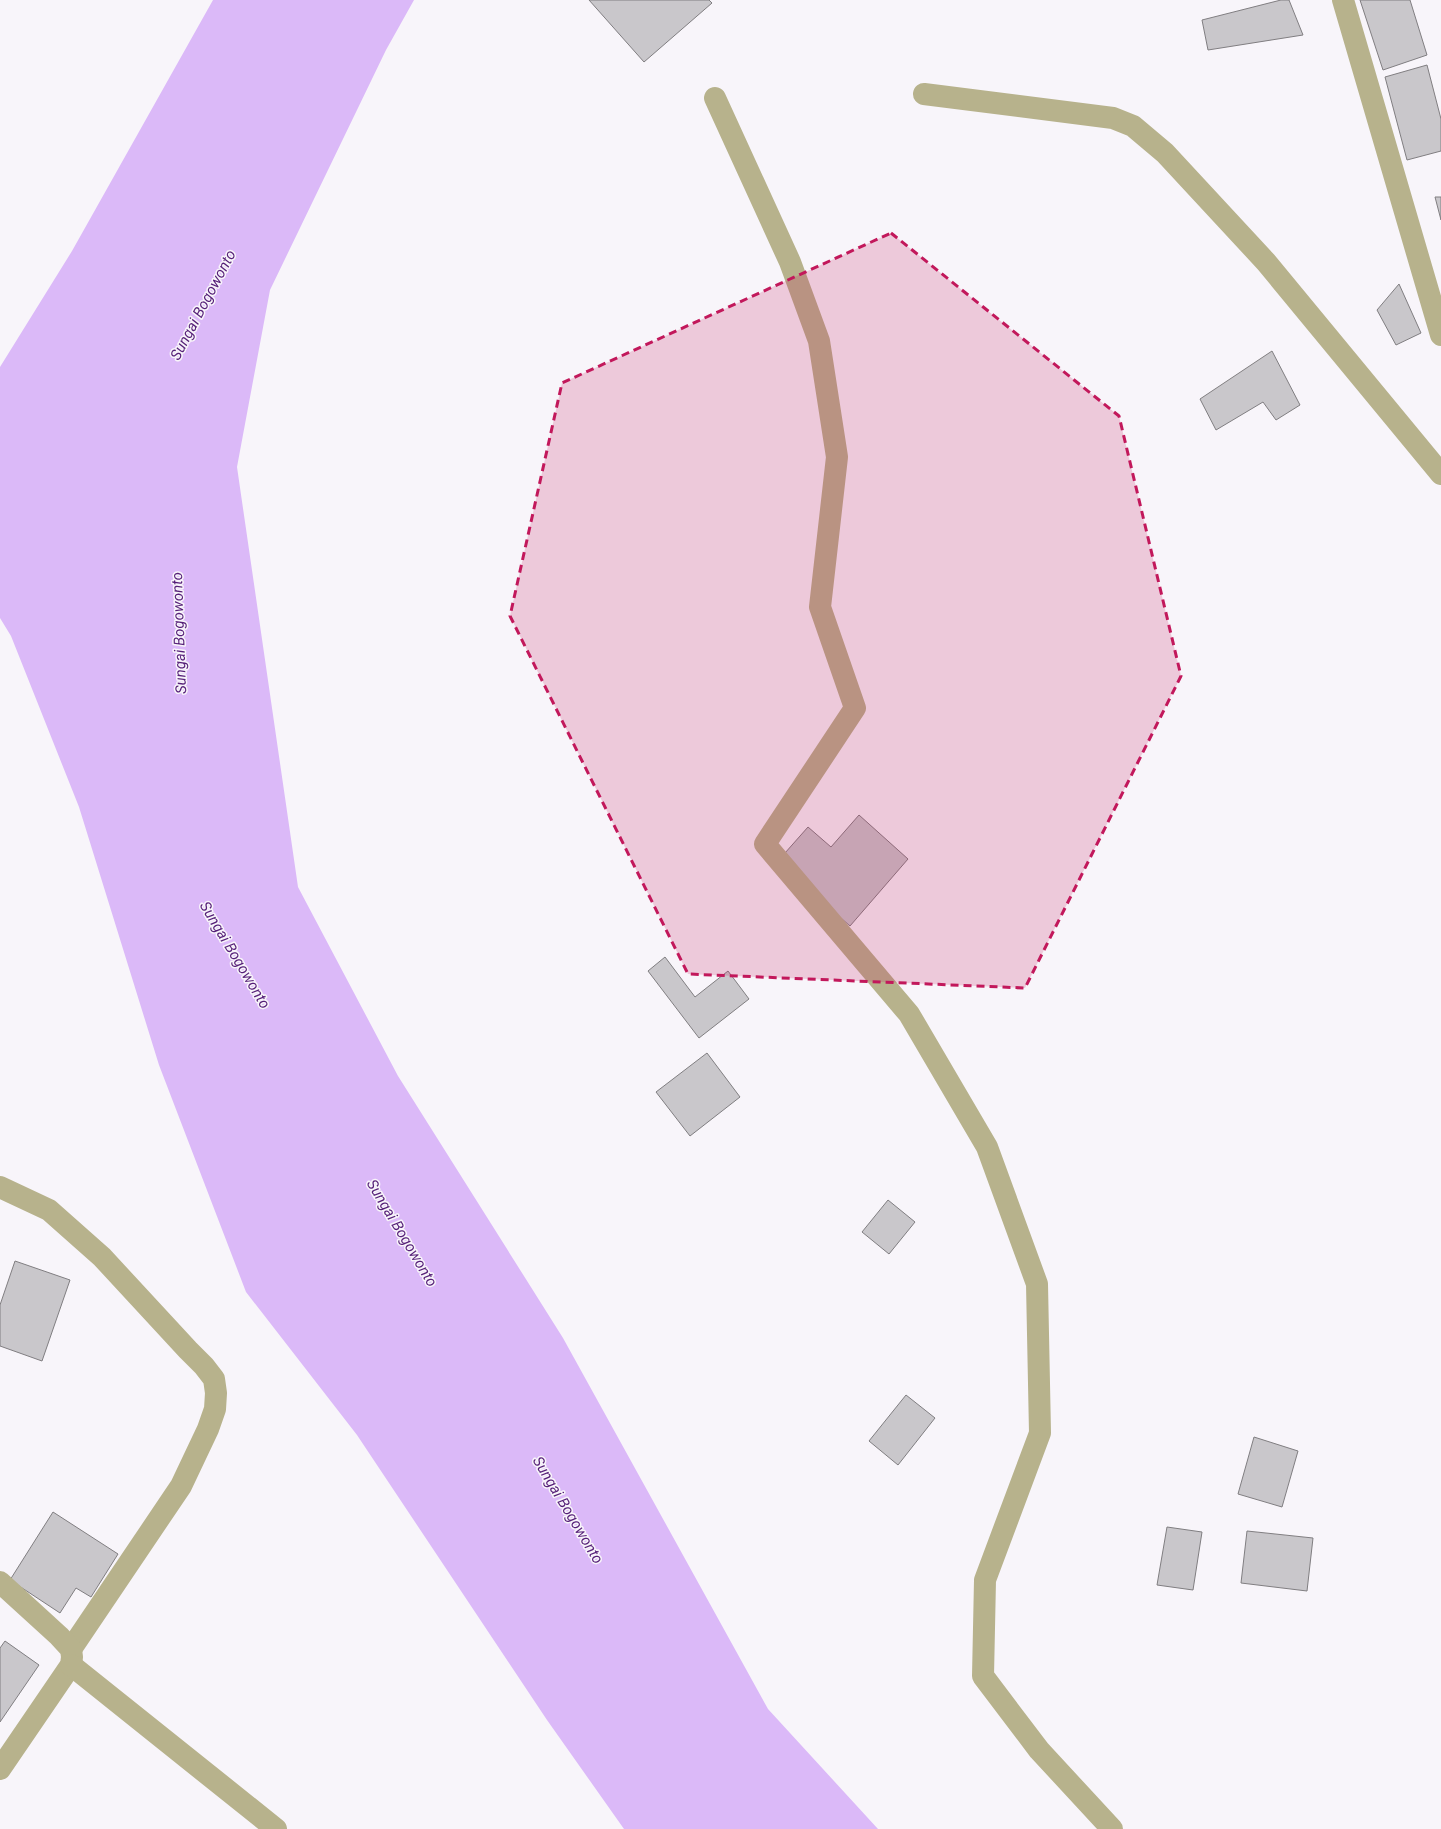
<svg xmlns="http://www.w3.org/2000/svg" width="1441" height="1829" viewBox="0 0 1441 1829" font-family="Roboto,sans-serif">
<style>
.water{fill:#dbb9f8}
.building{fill:#c9c7cb;stroke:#807e81}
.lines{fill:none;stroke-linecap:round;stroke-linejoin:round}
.minor{stroke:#b7b28c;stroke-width:22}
.marked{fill:#c2185b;fill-opacity:0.2;stroke:#c2185b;stroke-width:3;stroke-dasharray:8 5;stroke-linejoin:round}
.labels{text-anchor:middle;stroke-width:3;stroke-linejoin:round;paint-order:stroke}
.water-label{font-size:15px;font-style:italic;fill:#551f78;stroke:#f8f5fa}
</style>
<rect width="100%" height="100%" fill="#f8f5fa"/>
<!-- water -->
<polygon class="water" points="213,0 414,0 386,50 270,290 237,467 298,887 398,1076 563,1338 768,1709 878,1829 624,1829 547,1720 357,1435 246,1292 159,1065 79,807 11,636 0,618 0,367 72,251"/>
<!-- building -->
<g class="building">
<polygon points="589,0 709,0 712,3 644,62"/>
<polygon points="1281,0 1289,0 1303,35 1208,50 1202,20"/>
<polygon points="1360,0 1410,0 1427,55 1383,70"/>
<polygon points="1427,65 1441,119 1441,151 1407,160 1385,77"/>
<polygon points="1435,197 1441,197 1441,220"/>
<polygon points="1399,284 1421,333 1396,345 1377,310"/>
<polygon points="1272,351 1300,405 1276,420 1263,402 1216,430 1200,399"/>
<polygon points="859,815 908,859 850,926 777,862 808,827 831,847"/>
<polygon points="665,957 695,997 728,971 749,999 699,1038 648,971"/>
<polygon points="707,1053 740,1097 690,1136 656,1092"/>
<polygon points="888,1200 915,1222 889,1254 862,1232"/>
<polygon points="15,1261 70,1280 42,1361 0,1346 0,1305"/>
<polygon points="906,1395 935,1418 898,1465 869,1441"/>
<polygon points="1254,1437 1298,1451 1282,1507 1238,1494"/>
<polygon points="53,1512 118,1554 91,1597 76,1588 60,1613 10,1580"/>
<polygon points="1167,1527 1202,1532 1193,1590 1157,1585"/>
<polygon points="1247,1531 1313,1538 1307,1591 1241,1583"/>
<polygon points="5,1641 39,1665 0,1722 0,1648"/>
</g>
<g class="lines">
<!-- minor -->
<g class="minor">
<polyline points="1343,0 1441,335"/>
<polyline points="924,94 1113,118 1133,126 1165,153 1266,262 1441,474"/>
<polyline points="715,98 790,262 819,341 837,457 820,607 855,708 765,844 909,1014 987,1147 1037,1284 1040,1433 985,1580 983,1676 1039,1750 1112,1829"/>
<polyline points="0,1187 49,1210 102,1257 188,1350 204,1366 214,1379 216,1393 215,1409 208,1429 181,1486 71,1649"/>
<polyline points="0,1582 59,1636 71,1649 72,1657 71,1665 0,1769"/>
<polyline points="71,1665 276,1829"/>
</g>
</g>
<!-- marked area -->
<path class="marked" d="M 891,233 L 1119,416 L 1181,676 L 1025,988 L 688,974 L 510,616 L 562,383 Z"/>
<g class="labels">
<!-- water labels -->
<g class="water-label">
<text transform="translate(203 305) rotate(-62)" y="5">Sungai Bogowonto</text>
<text transform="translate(179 633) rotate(-92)" y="5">Sungai Bogowonto</text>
<text transform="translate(235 955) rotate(59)" y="5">Sungai Bogowonto</text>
<text transform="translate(402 1233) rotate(59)" y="5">Sungai Bogowonto</text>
<text transform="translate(568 1510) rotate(59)" y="5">Sungai Bogowonto</text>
</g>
</g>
</svg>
